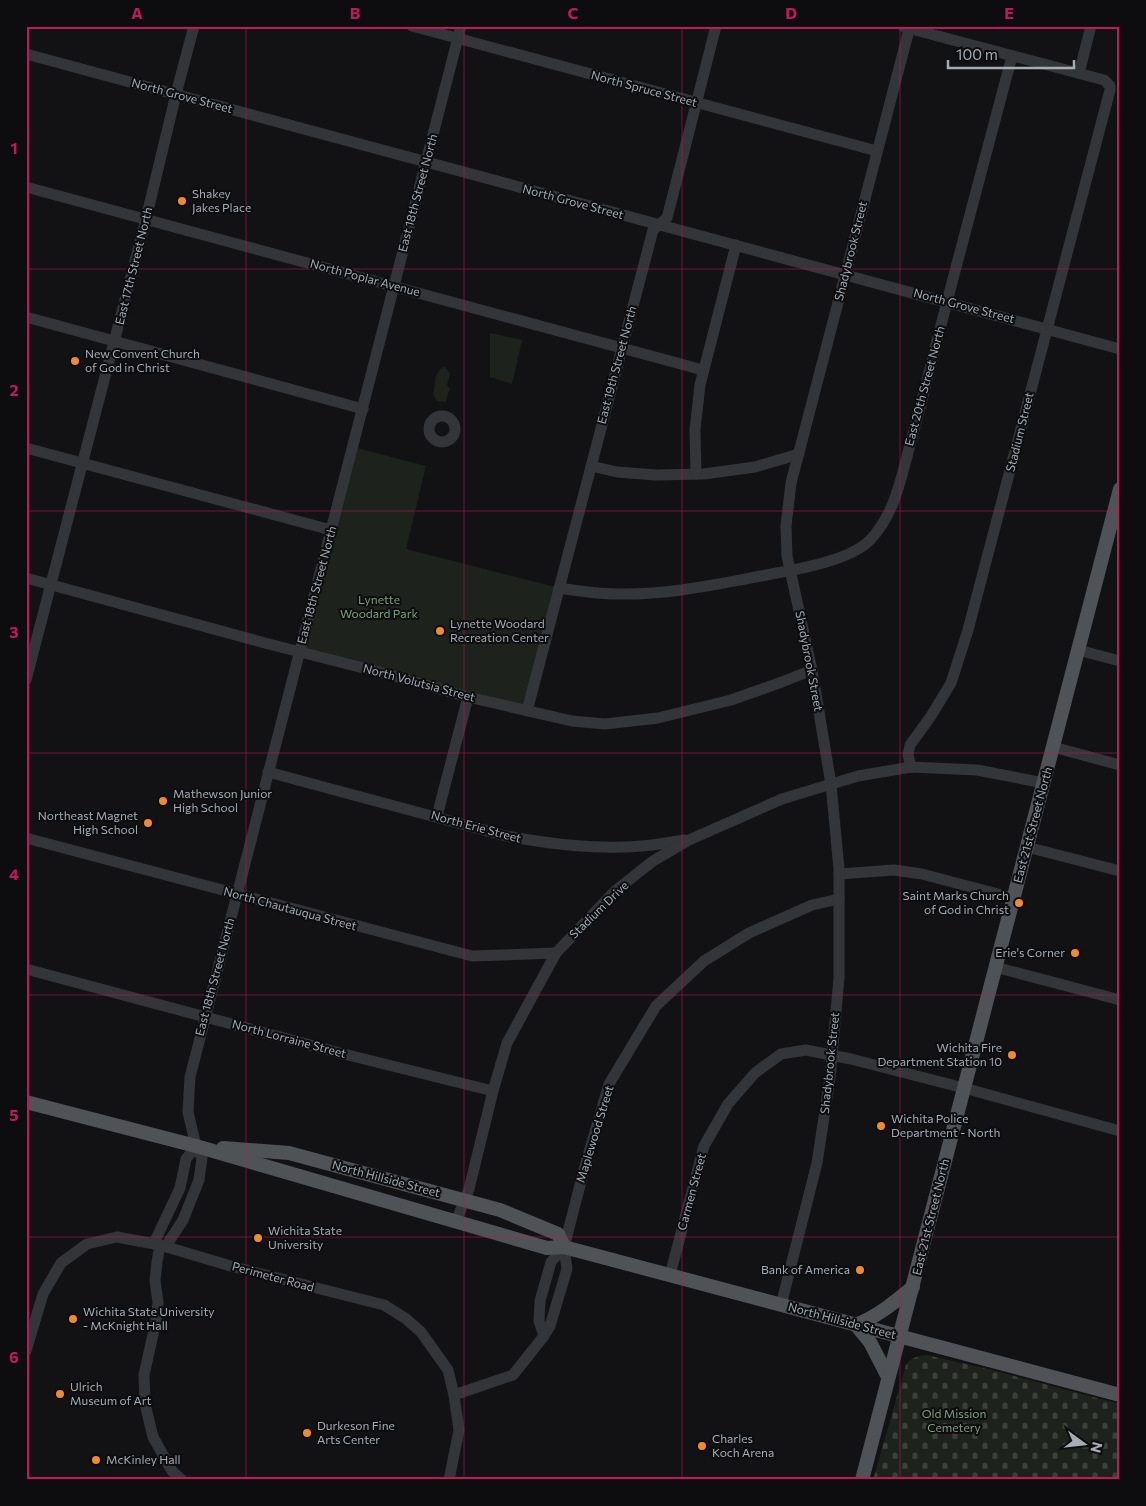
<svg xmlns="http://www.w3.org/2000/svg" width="1146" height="1506" viewBox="0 0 1146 1506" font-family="Commissioner,sans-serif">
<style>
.green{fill:#1d231c}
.cemetery{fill:url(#cemetery-stones)}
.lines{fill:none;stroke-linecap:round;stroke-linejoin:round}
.minor{stroke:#333539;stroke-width:11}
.major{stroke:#4f5358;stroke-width:14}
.grid{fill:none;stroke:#c2185b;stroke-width:1;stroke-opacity:0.55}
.poi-dot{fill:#f1892d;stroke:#0d0d0f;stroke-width:2}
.labels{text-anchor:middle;stroke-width:4;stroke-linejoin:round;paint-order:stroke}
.street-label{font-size:12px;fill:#a4acb4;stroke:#0d0d0f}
.poi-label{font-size:12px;fill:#a4acb4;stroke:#0d0d0f;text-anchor:start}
.park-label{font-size:12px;fill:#7fa07a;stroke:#0d0d0f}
.neatline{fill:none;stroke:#c2185b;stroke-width:2}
.grid-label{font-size:16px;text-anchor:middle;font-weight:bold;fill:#c2185b}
</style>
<defs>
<pattern id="cemetery-stones" width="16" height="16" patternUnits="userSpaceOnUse" patternTransform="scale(1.25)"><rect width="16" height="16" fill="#1d231c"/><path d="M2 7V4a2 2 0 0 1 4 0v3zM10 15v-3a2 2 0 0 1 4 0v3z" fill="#3b403b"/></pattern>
</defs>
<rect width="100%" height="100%" fill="#121214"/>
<!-- green -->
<g class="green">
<polygon points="490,333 522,340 512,384 490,377"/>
<path d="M 443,367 L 445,367 L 450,374 L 447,385 L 450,389 L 448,393 L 446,402 L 437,401 L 433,394 C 437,382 432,376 443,367 Z"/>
<polygon points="353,447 426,466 406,549 559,588 527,711 300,652"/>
</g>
<!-- cemetery -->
<path class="cemetery" d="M 927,1355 L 992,1370 L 1120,1404 L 1120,1480 L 873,1480 L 906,1365 C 912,1357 917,1356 927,1355 Z"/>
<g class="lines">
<!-- minor -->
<g class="minor">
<polyline points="412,26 877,151"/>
<polyline points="904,27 1104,80 1110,86 1110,90 968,630 951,683 931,716 910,745 908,755 911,767"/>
<polyline points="26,54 1120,349"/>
<polyline points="1079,73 1091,26"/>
<polyline points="26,187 703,370"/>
<polyline points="26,317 363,409"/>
<circle cx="442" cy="429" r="13"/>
<polyline points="26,448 331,530"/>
<polyline points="591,466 617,472 656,475 704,474 755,467 799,454"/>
<polyline points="696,474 695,430 700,385 736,245"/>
<polyline points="26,578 265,643 379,672 468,697 572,721 605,724 658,718 731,700 782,682 812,670"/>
<path d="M 559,588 C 579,591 597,594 617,594 C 666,595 713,585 761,576 C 791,570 849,562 870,540 C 895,514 901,478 910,445 C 920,409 929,373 938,337 C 962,243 987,149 1012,56"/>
<polyline points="1078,650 1120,661"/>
<polyline points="26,680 146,219 176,94 194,26"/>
<polyline points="527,711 653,230 667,218 716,26"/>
<polyline points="1053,747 1120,765"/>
<path d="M 268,772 L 506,836 C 551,844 596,850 642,846 C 656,845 670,842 684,840"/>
<polyline points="437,816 468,697"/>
<polyline points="26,838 472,956 556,953"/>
<polyline points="1027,847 1120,871"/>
<polyline points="839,874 894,870 922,874 1013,898"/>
<polyline points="995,967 1120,1000"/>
<polyline points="26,969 340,1053 493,1091"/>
<polyline points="456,1222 469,1189 493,1091 507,1043 556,953 615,891 653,861 689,840 782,799 858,776 911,767 977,770 1044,783"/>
<polyline points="154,1243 180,1188 186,1159 196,1146"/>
<polyline points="160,1245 157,1262 155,1281 158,1302 156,1321 144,1375 145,1404 153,1437 172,1471 182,1480"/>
<polyline points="166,1246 183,1220 199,1180 202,1158 196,1146 188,1112 190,1077 461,26"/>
<polyline points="564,1247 551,1262 540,1301 539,1321 544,1336 550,1326 567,1269 564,1247 585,1166 609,1084 656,1006 704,961 749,933 812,905 839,899"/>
<polyline points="670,1275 704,1146 728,1104 755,1073 781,1054 806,1050 851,1059 964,1088 1120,1131"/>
<polyline points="781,1305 817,1163 830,1078 839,978 839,869 831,784 812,670 787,556 786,526 791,483 910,26"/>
<polyline points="26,1351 43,1294 61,1263 87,1244 117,1237 160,1245 234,1267 384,1305 405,1318 421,1332 448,1370 454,1395 459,1430 449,1480"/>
<polyline points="454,1395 513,1375 544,1336"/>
</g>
<!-- major -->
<g class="major">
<polyline points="26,1102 196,1146 547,1248 564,1247 1120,1395"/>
<polyline points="223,1148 289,1153 500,1210 558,1234 564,1247"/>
<path d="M 888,1377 L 870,1342 L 856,1325 C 878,1316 895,1302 913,1287"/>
<polyline points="862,1480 1120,489"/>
</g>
</g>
<!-- grid -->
<path class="grid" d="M 246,26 L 246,1480M 464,26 L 464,1480M 682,26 L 682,1480M 900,26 L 900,1480M 26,269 L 1120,269M 26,511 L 1120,511M 26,753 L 1120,753M 26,995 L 1120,995M 26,1237 L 1120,1237"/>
<!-- markers -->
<g class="poi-dot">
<circle cx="182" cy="201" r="5"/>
<circle cx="75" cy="361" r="5"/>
<circle cx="440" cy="631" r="5"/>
<circle cx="163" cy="801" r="5"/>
<circle cx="148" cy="823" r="5"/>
<circle cx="1019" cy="903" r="5"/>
<circle cx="1075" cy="953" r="5"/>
<circle cx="1012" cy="1055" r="5"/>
<circle cx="881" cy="1126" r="5"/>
<circle cx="258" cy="1238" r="5"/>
<circle cx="860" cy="1270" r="5"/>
<circle cx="73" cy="1319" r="5"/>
<circle cx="60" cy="1394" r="5"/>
<circle cx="307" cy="1433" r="5"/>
<circle cx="702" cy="1446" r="5"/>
<circle cx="96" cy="1460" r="5"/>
</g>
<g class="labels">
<!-- street labels -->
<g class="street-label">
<text transform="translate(644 89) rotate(15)" y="4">North Spruce Street</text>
<text transform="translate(182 96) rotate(15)" y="4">North Grove Street</text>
<text transform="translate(418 193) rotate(-75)" y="4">East 18th Street North</text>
<text transform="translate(573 202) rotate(15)" y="4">North Grove Street</text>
<text transform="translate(851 251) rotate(-76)" y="4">Shadybrook Street</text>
<text transform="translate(134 266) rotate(-76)" y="4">East 17th Street North</text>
<text transform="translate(365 278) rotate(15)" y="4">North Poplar Avenue</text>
<text transform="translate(964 306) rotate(15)" y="4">North Grove Street</text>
<text transform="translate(617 365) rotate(-75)" y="4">East 19th Street North</text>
<text transform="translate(925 386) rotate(-75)" y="4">East 20th Street North</text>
<text transform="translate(1020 432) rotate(-76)" y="4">Stadium Street</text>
<text transform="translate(317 585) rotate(-75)" y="4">East 18th Street North</text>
<text transform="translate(809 661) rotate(79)" y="4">Shadybrook Street</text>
<text transform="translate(419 683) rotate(15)" y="4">North Volutsia Street</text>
<text transform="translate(1033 825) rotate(-75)" y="4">East 21st Street North</text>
<text transform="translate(476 827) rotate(15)" y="4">North Erie Street</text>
<text transform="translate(290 909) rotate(15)" y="4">North Chautauqua Street</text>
<text transform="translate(599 910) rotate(-44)" y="4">Stadium Drive</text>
<text transform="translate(215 977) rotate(-75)" y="4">East 18th Street North</text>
<text transform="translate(289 1039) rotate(15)" y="4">North Lorraine Street</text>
<text transform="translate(830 1063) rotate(-84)" y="4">Shadybrook Street</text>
<text transform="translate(595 1134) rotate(-73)" y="4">Maplewood Street</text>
<text transform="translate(386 1179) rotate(15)" y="4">North Hillside Street</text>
<text transform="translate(692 1192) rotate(-75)" y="4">Carmen Street</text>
<text transform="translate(931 1217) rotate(-76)" y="4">East 21st Street North</text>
<text transform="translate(273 1277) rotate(15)" y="4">Perimeter Road</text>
<text transform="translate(842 1321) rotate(15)" y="4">North Hillside Street</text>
</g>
<!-- poi labels -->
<g class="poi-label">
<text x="192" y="198">Shakey<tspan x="192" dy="14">Jakes Place</tspan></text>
<text x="85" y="358">New Convent Church<tspan x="85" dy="14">of God in Christ</tspan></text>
<text x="450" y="628">Lynette Woodard<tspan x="450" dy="14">Recreation Center</tspan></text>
<text x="173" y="798">Mathewson Junior<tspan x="173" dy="14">High School</tspan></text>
<text x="138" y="820" text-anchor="end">Northeast Magnet<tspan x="138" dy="14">High School</tspan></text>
<text x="1009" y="900" text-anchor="end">Saint Marks Church<tspan x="1009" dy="14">of God in Christ</tspan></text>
<text x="1065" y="957" text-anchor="end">Erie's Corner</text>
<text x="1002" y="1052" text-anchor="end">Wichita Fire<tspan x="1002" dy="14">Department Station 10</tspan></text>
<text x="891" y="1123">Wichita Police<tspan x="891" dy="14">Department - North</tspan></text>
<text x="268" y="1235">Wichita State<tspan x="268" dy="14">University</tspan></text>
<text x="850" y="1274" text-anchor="end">Bank of America</text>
<text x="83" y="1316">Wichita State University<tspan x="83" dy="14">- McKnight Hall</tspan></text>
<text x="70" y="1391">Ulrich<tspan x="70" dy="14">Museum of Art</tspan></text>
<text x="317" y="1430">Durkeson Fine<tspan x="317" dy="14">Arts Center</tspan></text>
<text x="712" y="1443">Charles<tspan x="712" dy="14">Koch Arena</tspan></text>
<text x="106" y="1464">McKinley Hall</text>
</g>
<!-- park labels -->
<g class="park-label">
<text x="379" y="604">Lynette<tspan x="379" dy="14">Woodard Park</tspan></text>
<text x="954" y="1418">Old Mission<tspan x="954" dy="14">Cemetery</tspan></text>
</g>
</g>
<!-- border -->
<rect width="1146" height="1506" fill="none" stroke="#0d0d0f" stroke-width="55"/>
<!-- north arrow -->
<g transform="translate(1084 1444) rotate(105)" stroke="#0d0d0f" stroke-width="4" paint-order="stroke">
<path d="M0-4L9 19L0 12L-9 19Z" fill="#a4acb4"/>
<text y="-8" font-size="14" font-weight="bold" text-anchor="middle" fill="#a4acb4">N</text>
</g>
<!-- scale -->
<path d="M948 60v8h126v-8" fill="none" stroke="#a4acb4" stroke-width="2.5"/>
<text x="956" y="60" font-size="15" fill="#a4acb4" stroke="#0d0d0f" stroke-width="4" paint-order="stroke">100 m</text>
<rect x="28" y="28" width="1090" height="1450" class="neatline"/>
<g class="grid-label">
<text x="137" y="19">A</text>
<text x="355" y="19">B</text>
<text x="573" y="19">C</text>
<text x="791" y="19">D</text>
<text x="1009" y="19">E</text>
<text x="14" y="154">1</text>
<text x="14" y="396">2</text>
<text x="14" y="638">3</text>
<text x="14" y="880">4</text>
<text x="14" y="1121">5</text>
<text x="14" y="1363">6</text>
</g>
</svg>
